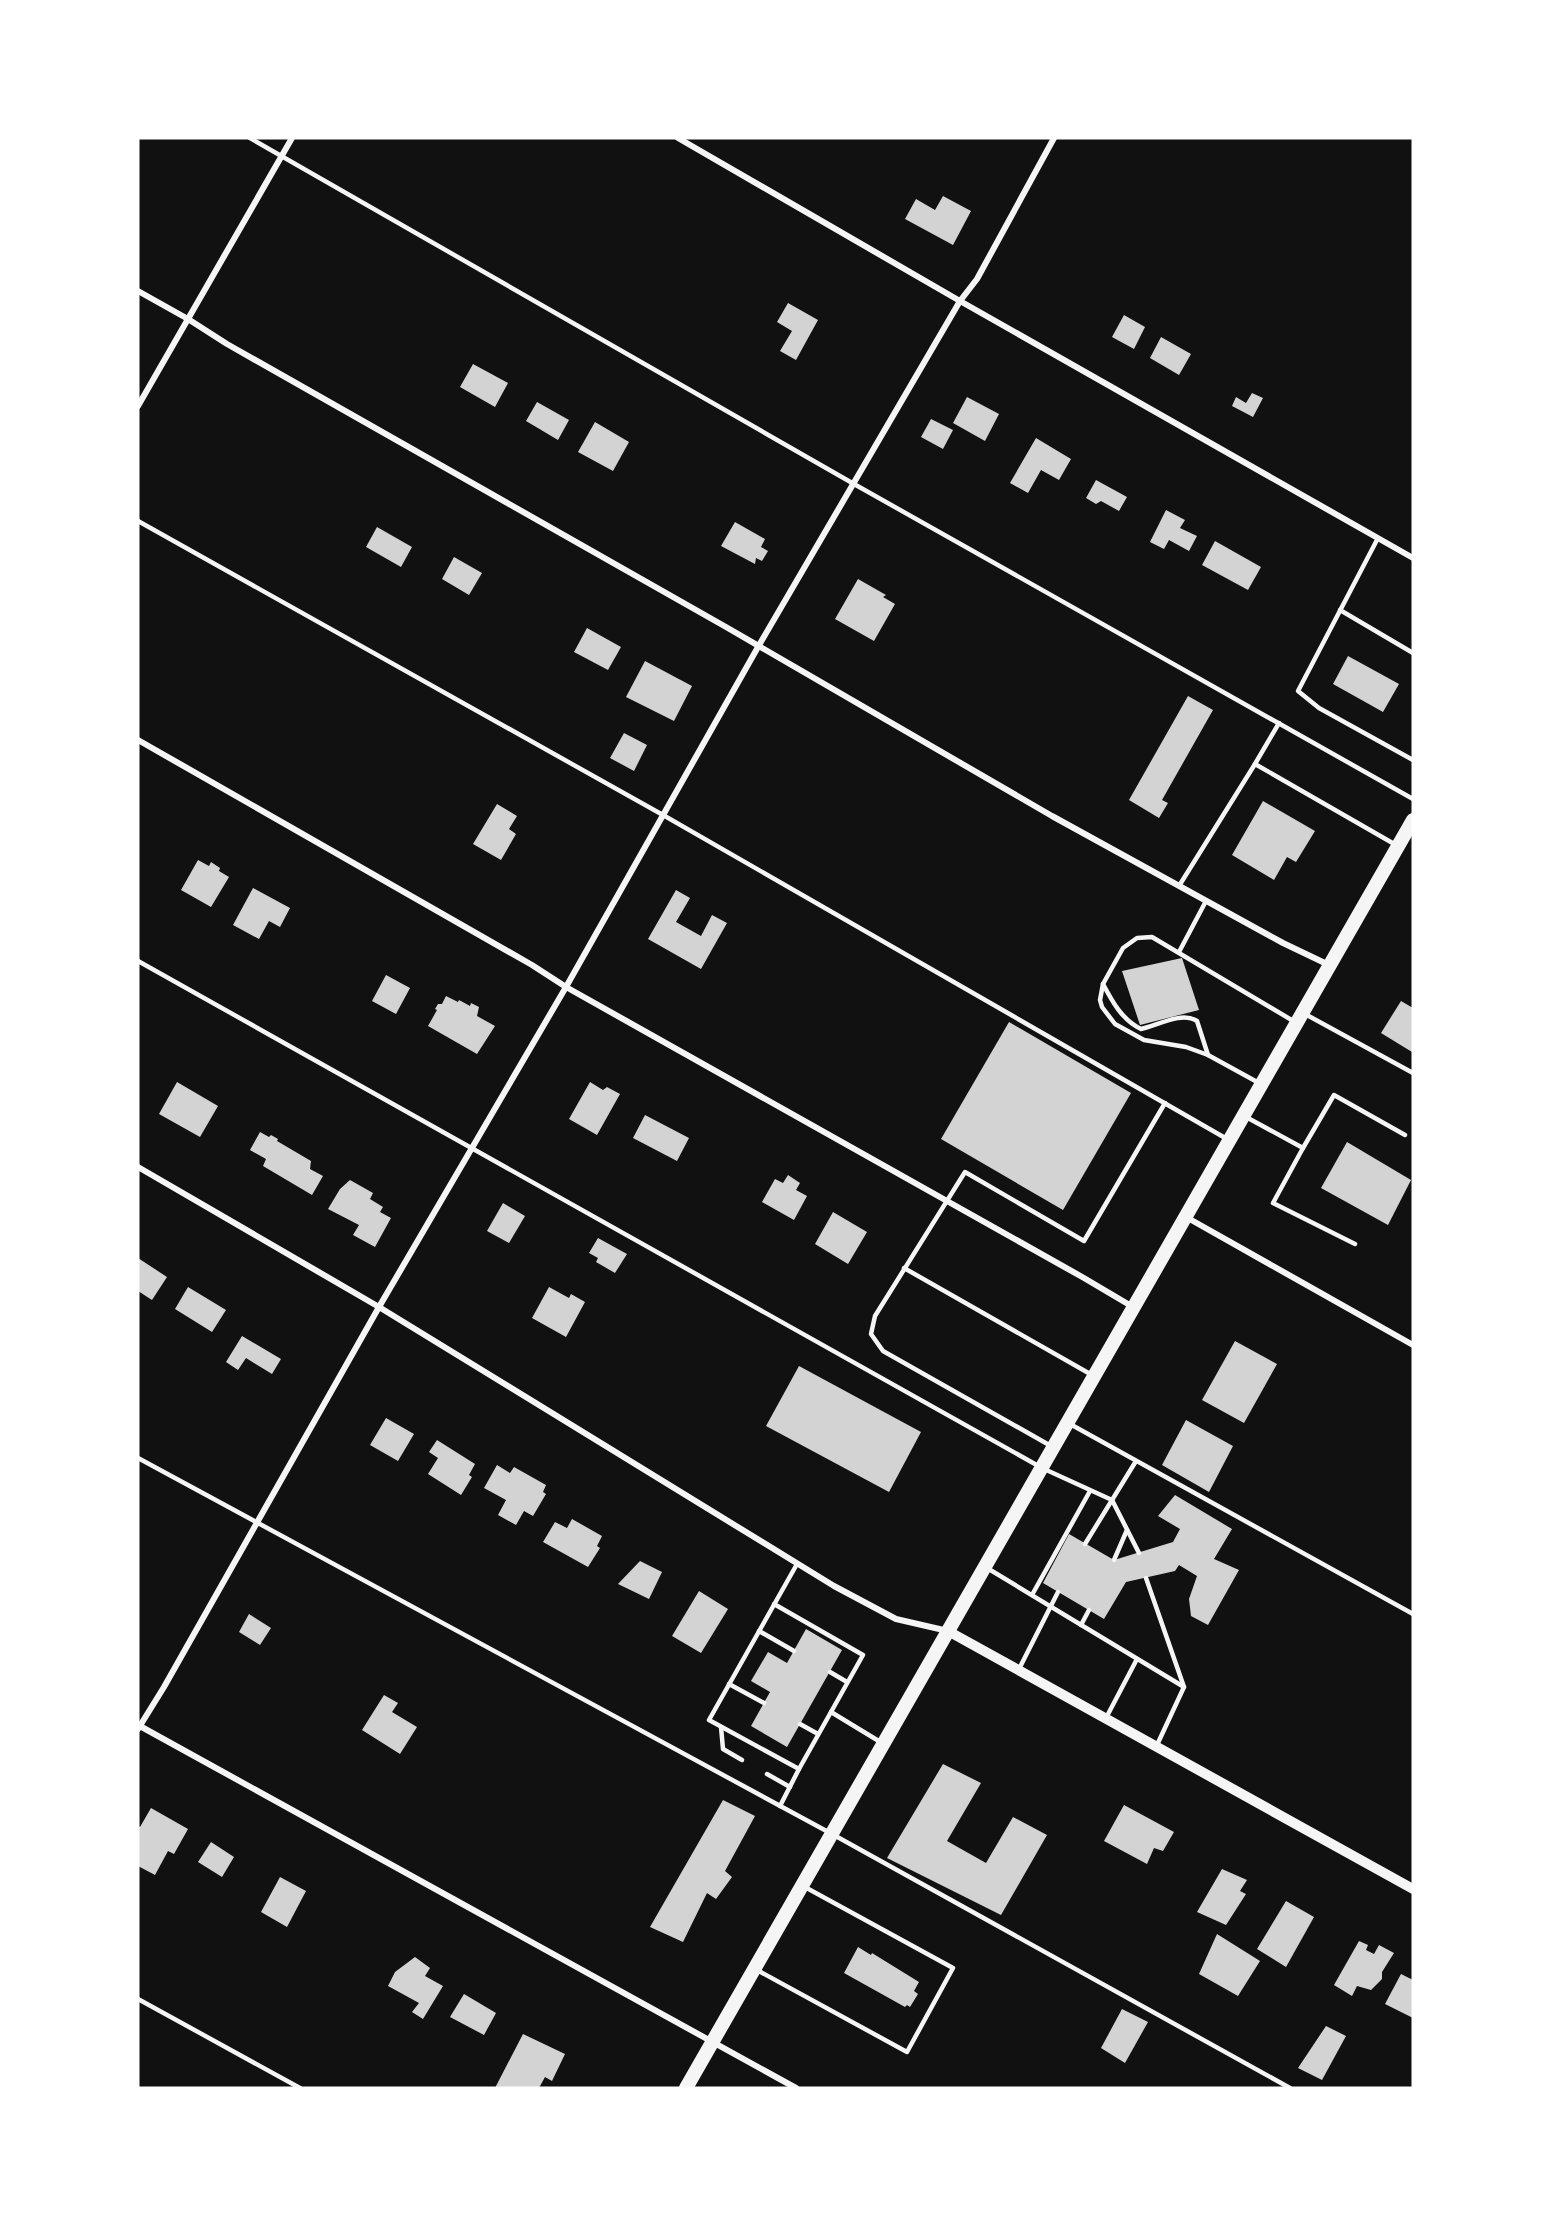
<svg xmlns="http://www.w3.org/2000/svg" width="1551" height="2226" viewBox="0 0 1551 2226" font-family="Raleway,sans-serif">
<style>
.building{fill:#d3d3d3}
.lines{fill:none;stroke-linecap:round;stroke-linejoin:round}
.service{stroke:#f5f5f5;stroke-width:4.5}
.minor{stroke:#f5f5f5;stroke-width:6}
.tertiary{stroke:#f5f5f5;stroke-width:10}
.primary{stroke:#f5f5f5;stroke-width:14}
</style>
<rect width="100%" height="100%" fill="#111"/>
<!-- building -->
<g class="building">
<polygon points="943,196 971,211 953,245 905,219 916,199 935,210"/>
<polygon points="788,303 818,320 796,360 780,351 792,331 777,322"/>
<polygon points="1124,315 1145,327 1134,349 1112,337"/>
<polygon points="1161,337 1191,354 1179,375 1150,358"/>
<polygon points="473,364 508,383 495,407 460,387"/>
<polygon points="1252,393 1263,398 1253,417 1232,406 1236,397 1246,403"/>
<polygon points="967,397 999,414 985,441 953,423"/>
<polygon points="537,402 569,420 558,440 526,421"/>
<polygon points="931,419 953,430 943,449 921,437"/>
<polygon points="595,422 629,442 613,471 578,452"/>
<polygon points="1036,438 1071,459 1059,480 1041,470 1028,493 1010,483"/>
<polygon points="1096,480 1127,497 1119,511 1101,501 1096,504 1086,498"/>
<polygon points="1166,510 1185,520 1180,528 1197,536 1189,551 1169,540 1164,549 1150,542"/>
<polygon points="735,522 765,539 761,547 768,551 762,561 756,558 755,564 721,546"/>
<polygon points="377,527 412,547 401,567 366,547"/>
<polygon points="1215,541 1261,567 1248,590 1202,565"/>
<polygon points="454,557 482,573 469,595 442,579"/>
<polygon points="858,579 886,595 883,597 895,604 874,641 835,619"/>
<polygon points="587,628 621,647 608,670 574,652"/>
<polygon points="1348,656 1399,684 1383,712 1333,684"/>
<polygon points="645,661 692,686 674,721 626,697"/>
<polygon points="1188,696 1213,710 1162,800 1168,803 1159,818 1129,800"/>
<polygon points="624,733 647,745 634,771 610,758"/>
<polygon points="1263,801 1315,831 1296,862 1287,857 1274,880 1232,855"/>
<polygon points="497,804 517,816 509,829 516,834 501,860 473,844"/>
<polygon points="198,860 209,866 211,862 220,868 219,871 229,877 211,907 181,890"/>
<polygon points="253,888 290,908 280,927 269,921 259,939 233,925"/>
<polygon points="676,890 690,898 676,922 701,936 712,915 727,923 701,969 648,939"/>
<polygon points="1182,958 1199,1010 1140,1025 1122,971"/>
<polygon points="386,975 410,988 396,1014 372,1001"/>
<polygon points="446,996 458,1002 459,1000 470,1006 471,1003 479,1007 477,1016 495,1026 477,1054 428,1026 437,1010 435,1009 438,1004 442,1004"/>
<polygon points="1401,1001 1413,1008 1412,1052 1381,1033"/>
<polygon points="1009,1022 1131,1093 1063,1210 941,1139"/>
<polygon points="177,1082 218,1106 200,1137 159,1114"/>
<polygon points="590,1082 603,1090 607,1087 620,1094 597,1135 569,1119"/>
<polygon points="645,1115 689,1138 677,1161 633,1138"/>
<polygon points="260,1132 269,1137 271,1135 278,1139 277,1141 311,1161 310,1169 323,1176 312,1195 263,1166 266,1159 250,1150"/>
<polygon points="1347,1142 1411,1180 1388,1225 1321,1188"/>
<polygon points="788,1175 800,1183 796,1190 807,1196 794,1220 762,1202 775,1179 783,1183"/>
<polygon points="350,1180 373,1193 370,1199 383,1207 380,1212 391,1218 375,1247 353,1235 359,1225 328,1209 340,1189"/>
<polygon points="503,1203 525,1216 509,1243 487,1231"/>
<polygon points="833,1212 867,1232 848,1264 815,1244"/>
<polygon points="598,1238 627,1254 615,1273 596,1262 598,1258 589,1253"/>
<polygon points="138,1258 167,1277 152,1300 138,1291"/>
<polygon points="188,1287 226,1310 212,1332 175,1309"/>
<polygon points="549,1287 569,1298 571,1294 585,1302 566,1337 532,1318"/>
<polygon points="242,1336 281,1359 272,1374 246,1358 238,1370 226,1362"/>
<polygon points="1235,1341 1277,1364 1244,1423 1202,1400"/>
<polygon points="799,1366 921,1432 889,1492 766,1426"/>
<polygon points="386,1418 414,1434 398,1461 370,1445"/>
<polygon points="1186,1420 1233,1446 1209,1492 1162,1465"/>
<polygon points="437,1440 475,1464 469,1475 472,1477 461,1495 428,1474 438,1458 429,1452"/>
<polygon points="497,1465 510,1473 514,1467 546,1485 543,1492 546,1494 533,1516 524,1511 516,1525 498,1515 506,1500 484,1488"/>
<polygon points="1175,1495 1232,1529 1214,1559 1239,1570 1208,1625 1191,1616 1189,1599 1197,1576 1179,1565 1175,1571 1126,1582 1104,1619 1043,1583 1069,1534 1114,1560 1173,1542 1180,1529 1158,1516"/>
<polygon points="572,1519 602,1536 597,1546 600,1548 588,1567 543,1542 555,1522 567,1528"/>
<polygon points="640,1561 662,1572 649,1599 618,1584"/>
<polygon points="699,1591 728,1609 701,1653 672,1636"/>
<polygon points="249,1614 271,1628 260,1645 239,1632"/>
<polygon points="806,1629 842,1650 787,1747 751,1726 770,1692 751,1681 768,1652 787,1663"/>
<polygon points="384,1695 398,1703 392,1712 417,1727 400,1754 362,1730"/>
<polygon points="943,1764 981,1783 947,1841 986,1863 1013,1817 1047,1835 1001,1915 887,1858"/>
<polygon points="723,1800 755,1816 725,1871 732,1877 716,1899 707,1893 683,1942 650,1927"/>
<polygon points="1124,1805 1174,1832 1163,1851 1154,1848 1147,1864 1104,1841"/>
<polygon points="151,1808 188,1829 174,1854 168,1851 155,1875 138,1866 138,1826 140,1827"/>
<polygon points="211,1842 234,1857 222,1877 198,1862"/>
<polygon points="1222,1869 1247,1880 1240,1891 1246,1894 1226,1925 1197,1912"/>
<polygon points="280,1877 306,1891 287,1927 261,1912"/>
<polygon points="1286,1901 1314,1917 1286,1967 1257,1949"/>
<polygon points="1217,1934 1260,1961 1238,1996 1199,1974"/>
<polygon points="1359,1941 1368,1945 1366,1950 1374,1954 1379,1945 1394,1953 1382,1972 1382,1979 1371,1990 1357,1986 1352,1996 1334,1985"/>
<polygon points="858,1947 871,1955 872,1953 919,1982 914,1991 918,1994 910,2007 907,2005 905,2007 844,1973"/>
<polygon points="415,1957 430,1968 425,1976 443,1986 423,2019 412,2012 419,2003 388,1986 395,1972"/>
<polygon points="1401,1974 1413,1980 1413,2018 1385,2004"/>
<polygon points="464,1994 496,2013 484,2035 450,2017"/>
<polygon points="1122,2009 1148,2022 1125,2063 1101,2048"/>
<polygon points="1326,2026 1346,2036 1322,2080 1298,2068"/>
<polygon points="523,2034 565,2054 552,2081 545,2077 539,2088 495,2088"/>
</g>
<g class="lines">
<!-- service -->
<g class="service">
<polyline points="250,138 854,484 1413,799"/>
<polyline points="138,521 663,815 1227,1139"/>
<polyline points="1378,538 1298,691 1319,708 1413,760"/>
<polyline points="1340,610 1413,653"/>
<polyline points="1255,764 1279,723"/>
<polyline points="1179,886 1255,764 1396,845"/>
<polyline points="1179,952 1206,901"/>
<polyline points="138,961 1042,1468 1112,1500 1139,1553"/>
<path d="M 1103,984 C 1112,1001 1122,1020 1141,1029 C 1157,1026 1181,1011 1197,1021 L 1208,1055"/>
<polyline points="1305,1014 1413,1073"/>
<polyline points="1259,1083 1208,1055 1186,1047 1144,1040 1115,1024 1102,1007 1100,1000 1103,984 1123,948 1137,938 1152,937 1295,1022"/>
<polyline points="1246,1117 1303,1148 1334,1095 1405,1135"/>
<polyline points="1303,1148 1273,1203 1355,1244"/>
<polyline points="904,1268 1092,1375"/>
<polyline points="1070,1424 1413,1614"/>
<polyline points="1051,1446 883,1351 871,1334 875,1316 965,1172 1084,1241 1165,1103"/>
<polyline points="138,1458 832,1834 1290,2088"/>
<polyline points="1085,1544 1136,1461"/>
<polyline points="1114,1560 1127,1530"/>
<polyline points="987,1568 1184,1687 1157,1745"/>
<polyline points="1146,1578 1184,1687"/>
<polyline points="1032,1595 1090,1491"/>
<polyline points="774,1604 863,1655 799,1769 709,1720 797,1564"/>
<polyline points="1081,1625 1089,1610"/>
<polyline points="759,1631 794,1651"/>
<polyline points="1019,1669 1058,1592"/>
<polyline points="830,1672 847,1682"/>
<polyline points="729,1684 764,1703"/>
<polyline points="831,1712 882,1743"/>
<polyline points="1106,1718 1137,1659"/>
<polyline points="800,1724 818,1734"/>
<polyline points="721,1727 723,1749 742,1760"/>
<polyline points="767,1774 790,1787"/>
<polyline points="780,1806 799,1769"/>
<polyline points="757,1970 907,2052 953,1968 803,1886"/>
<polyline points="138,1999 300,2088"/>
</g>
<!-- minor -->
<g class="minor">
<polyline points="678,138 960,301 1413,558"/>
<polyline points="138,291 188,319 227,344 726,627 1052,816 1283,943 1329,965"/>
<polyline points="138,406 292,138"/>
<polyline points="138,740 532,965 566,987 1084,1278 1133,1307"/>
<polyline points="138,1167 379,1307 834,1586 896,1619 948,1631"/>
<polyline points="1186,1217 1413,1345"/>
<polyline points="138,1725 796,2088"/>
<polyline points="138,1729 164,1687 379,1307 566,987 758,647 960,301 977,279 1054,138"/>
</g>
<!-- tertiary -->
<polyline class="tertiary" points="948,1631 1413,1889"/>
<!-- primary -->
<polyline class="primary" points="686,2088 1413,820"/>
</g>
<!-- border -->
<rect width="1551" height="2226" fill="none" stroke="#ffffff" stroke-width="279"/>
</svg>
